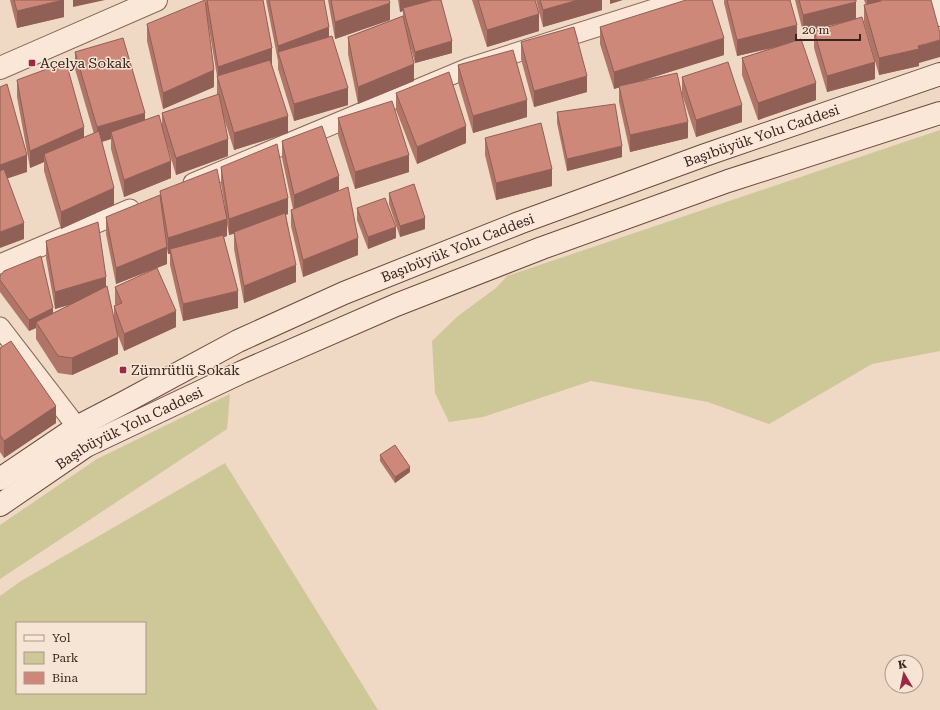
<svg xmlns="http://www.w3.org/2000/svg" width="940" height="710" viewBox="0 0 940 710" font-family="'Roboto Serif',serif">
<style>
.green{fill:#cec798;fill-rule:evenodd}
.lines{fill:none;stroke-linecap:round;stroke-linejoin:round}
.minor-casing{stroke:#8a685a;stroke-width:21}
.tertiary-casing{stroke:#8a685a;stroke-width:24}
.secondary-casing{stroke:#6c493d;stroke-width:24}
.minor{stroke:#fae7d8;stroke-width:19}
.tertiary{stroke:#fae7d8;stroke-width:22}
.secondary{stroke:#fae7d8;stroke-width:22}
.wall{fill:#b17568}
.shaded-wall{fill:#905f55}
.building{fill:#ce8879;stroke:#905f55}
.poi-dot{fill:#9b2845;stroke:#f6e4d4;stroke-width:1.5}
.labels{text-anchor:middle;stroke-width:3;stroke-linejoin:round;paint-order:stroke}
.poi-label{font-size:14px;fill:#3a251e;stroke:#f6e4d4;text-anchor:start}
.street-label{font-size:14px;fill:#3a251e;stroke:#f6e4d4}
</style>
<rect width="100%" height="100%" fill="#efd8c4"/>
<!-- green -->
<g class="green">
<polygon points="940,130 940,351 872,364 769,424 708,402 591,381 483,417 449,422 435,393 432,341 458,316 496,288 507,276"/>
<polygon points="230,394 227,429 0,579 0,525 97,459"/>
<path d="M 225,463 L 378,710 L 0,710 L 0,596 L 21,581 ZM 17,623 L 145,623 L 145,693 L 17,693 Z"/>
</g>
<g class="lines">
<defs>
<g id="minor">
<polyline points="193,183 468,68 682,0"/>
<polyline points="0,264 130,209"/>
<polyline points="0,327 77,427"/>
</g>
<g id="tertiary">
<polyline points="936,0 940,15"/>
<polyline points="0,68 156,0"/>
</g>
<g id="secondary">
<path id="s1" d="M 0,479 L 77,427 L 125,402 L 238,341 L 344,293 L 519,223 L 705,155 L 940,74"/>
<path id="s2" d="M 0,505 L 86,446 L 242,372 L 396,305 L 542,248 L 728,181 L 940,113"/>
</g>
</defs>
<!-- minor casing -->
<use href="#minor" class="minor-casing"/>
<!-- tertiary casing -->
<use href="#tertiary" class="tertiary-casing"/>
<!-- secondary casing -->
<use href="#secondary" class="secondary-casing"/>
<!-- minor -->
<use href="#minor" class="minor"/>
<!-- tertiary -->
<use href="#tertiary" class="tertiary"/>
<!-- secondary -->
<use href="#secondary" class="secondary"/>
</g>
<!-- wall -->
<g class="wall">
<polygon points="10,0 64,0 64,17 17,28"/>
<polygon points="206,0 263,0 272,65 288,133 234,150 222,112 228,156 176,175 165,138 171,178 124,197 111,149 111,139 102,142 114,205 61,229 44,171 44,162 30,168 17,97 17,80 84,138 94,134 75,69 75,52 145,120 162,128 162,113 217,95 217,76 206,10 214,87 163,109 147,41 147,24 206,9"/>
<polygon points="266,0 324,0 329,37 348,105 294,121 278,69 278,61"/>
<polygon points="328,0 389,0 390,20 335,39"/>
<polygon points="398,0 441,0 452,53 415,63 410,45 414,81 358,104 348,54 348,37 403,16 403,11 400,12"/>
<polygon points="472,0 535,0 539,31 487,47"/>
<polygon points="536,0 602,0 602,10 543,27"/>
<polygon points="724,0 790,0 797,40 816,100 758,120 742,75 742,58 776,47 737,56 724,3"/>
<polygon points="795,0 856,0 856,19 875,79 827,92 814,48 814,31 853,20 803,32"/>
<polygon points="864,0 931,0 919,63 919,66 879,75 864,22 864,5 866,5"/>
<polygon points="600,27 724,55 638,82 688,138 630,152 619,102 619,87 614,89 600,44"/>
<polygon points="521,42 587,92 534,107 521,59"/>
<polygon points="458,65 527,117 473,133 458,82"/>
<polygon points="682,77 742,122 696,137 682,94"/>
<polygon points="396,93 466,143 417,164 396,110"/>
<polygon points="557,112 622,157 567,171 557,123"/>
<polygon points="338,118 409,172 355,189 338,135"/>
<polygon points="485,138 552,186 496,200 485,155"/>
<polygon points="282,141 339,190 358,255 303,277 291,226 291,210 293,209 282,158"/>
<polygon points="221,167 288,214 286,215 296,282 244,303 234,249 234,234 229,235 227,224 227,236 224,237 238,308 183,321 170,265 170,254 168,254 167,249 167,264 116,284 106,234 106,217 160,196 160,191 225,207 221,184"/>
<polygon points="389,193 425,229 400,237 389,204"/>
<polygon points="357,208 396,238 368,249 357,220"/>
<polygon points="46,241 106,286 114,319 114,306 116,306 115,304 115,287 176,327 124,351 116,330 118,354 72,375 58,373 36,339 36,328 29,331 0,292 0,276 53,313 71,304 55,309 46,258"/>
<polygon points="0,348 56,423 4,458 0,452"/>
<polygon points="380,455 410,472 395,483 380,461"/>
</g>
<!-- shaded-wall -->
<g class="shaded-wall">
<polygon points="64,0 64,17 17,28 17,11"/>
<polygon points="73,0 105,0 73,7"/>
<polygon points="400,0 434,0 403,8 403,11 400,12"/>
<polygon points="578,0 602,0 602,10 543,27 543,10"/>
<polygon points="610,0 623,0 610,4"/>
<polygon points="867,0 880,0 880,8 867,11"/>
<polygon points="856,2 856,19 803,32 803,15"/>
<polygon points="390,3 390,20 335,39 335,22"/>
<polygon points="539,14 539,31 487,47 487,30"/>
<polygon points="797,25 797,42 737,56 737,40"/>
<polygon points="329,27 329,44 278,54 278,46"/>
<polygon points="724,38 724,55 614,89 614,72"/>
<polygon points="940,40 940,57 919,63 919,66 879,75 879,58"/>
<polygon points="452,41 452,53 415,63 415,52"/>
<polygon points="272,48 272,64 219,84 218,81 218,67"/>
<polygon points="875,62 875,79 827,92 827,76"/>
<polygon points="414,64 414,81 358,104 358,87"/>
<polygon points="214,70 214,87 163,109 163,93"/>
<polygon points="587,76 587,92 534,107 534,91"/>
<polygon points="816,83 816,100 758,120 758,103"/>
<polygon points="348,88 348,105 294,121 294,104"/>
<polygon points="527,100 527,117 473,133 473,116"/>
<polygon points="742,105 742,122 696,137 696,120"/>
<polygon points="145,113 145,130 111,132 111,139 97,143 97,127"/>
<polygon points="288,116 288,133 234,150 234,133"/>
<polygon points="688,122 688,138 630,152 630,135"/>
<polygon points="466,126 466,143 417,164 417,147"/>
<polygon points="84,127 84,144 44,154 44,162 30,168 30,151"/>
<polygon points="228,139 228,156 176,175 176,158"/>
<polygon points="622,146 622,157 567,171 567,159"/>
<polygon points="27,155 27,172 0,181 0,165"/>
<polygon points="409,155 409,172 355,189 355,172"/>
<polygon points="171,161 171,178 124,197 124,180"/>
<polygon points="552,169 552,186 496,200 496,183"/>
<polygon points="339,176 339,192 294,212 294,195"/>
<polygon points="114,188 114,205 61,229 61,212"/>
<polygon points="288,198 288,214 229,235 229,219"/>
<polygon points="425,218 425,229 400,237 400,226"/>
<polygon points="227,219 227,236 171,253 170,249 170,254 168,254 168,238"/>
<polygon points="24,223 24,239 0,248 0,232"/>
<polygon points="396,227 396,238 368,249 368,237"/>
<polygon points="358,238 358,255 303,277 303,260"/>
<polygon points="167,247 167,264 116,284 116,268"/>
<polygon points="296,265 296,282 244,303 244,286"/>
<polygon points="106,277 106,294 55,309 55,292"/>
<polygon points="238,291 238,308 183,321 183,304"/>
<polygon points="53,308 53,319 36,322 36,328 29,331 29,320"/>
<polygon points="176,311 176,327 124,351 124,334"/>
<polygon points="118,337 118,354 72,375 72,358"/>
<polygon points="56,406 56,423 4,458 4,441"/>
<polygon points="410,467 410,472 395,483 395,477"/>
</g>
<!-- building -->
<g class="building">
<polygon points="14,0 63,0 17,11"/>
<polygon points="205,0 214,70 163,93 147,24"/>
<polygon points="207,0 263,0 272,48 218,67"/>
<polygon points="269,0 324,0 329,27 278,46"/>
<polygon points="331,0 389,0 390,3 335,22"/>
<polygon points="433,0 441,0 452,41 415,52 403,8"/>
<polygon points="478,0 535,0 539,14 487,30"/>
<polygon points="540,0 578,0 543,10"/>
<polygon points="686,0 712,0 724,38 614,72 600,27"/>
<polygon points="727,0 790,0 797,25 737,40"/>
<polygon points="799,0 856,0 856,2 803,15"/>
<polygon points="881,0 931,0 940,33 940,40 918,46 919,49 879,58 864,5 881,1"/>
<polygon points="403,16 414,64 358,87 348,37"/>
<polygon points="862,17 875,62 827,76 814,31"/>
<polygon points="574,27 587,76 534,91 521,42"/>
<polygon points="332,36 348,88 294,104 278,52"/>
<polygon points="123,38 145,113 97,127 75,52"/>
<polygon points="801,39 816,83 758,103 742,58"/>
<polygon points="513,50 527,100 473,116 458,65"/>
<polygon points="270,60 288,116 234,133 217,76"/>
<polygon points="66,62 84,127 30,151 17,80"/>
<polygon points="728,62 742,105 696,120 682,77"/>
<polygon points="449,72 466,126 417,147 396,93"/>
<polygon points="677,73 688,122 630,135 619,86"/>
<polygon points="7,84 27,155 0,165 0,87"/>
<polygon points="219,94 228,139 176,158 162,113"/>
<polygon points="392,101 409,155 355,172 338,118"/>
<polygon points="615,104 622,146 567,159 557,112"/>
<polygon points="159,115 171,161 124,180 111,132"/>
<polygon points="541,123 552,169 496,183 485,138"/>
<polygon points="322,126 339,176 294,195 282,141"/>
<polygon points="99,131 114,188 61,212 44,154"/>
<polygon points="277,144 288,198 229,219 221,167"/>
<polygon points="4,169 24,223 0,232 0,171"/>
<polygon points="217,169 227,219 168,238 160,191"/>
<polygon points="414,184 425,218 400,226 389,193"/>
<polygon points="348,187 358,238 303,260 291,210"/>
<polygon points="160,195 167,247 116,268 106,217"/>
<polygon points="385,198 396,227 368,237 357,208"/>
<polygon points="285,213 296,265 244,286 234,232"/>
<polygon points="98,222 106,277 55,292 46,241"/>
<polygon points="223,235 238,291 183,304 170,249"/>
<polygon points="41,256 53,308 29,320 0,280 0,276 4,271"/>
<polygon points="157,268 176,311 124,334 114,306 122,303 115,287"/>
<polygon points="107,286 118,337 72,358 58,356 36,322"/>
<polygon points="11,341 56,406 4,441 0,435 0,348"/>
<polygon points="395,445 410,467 395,477 380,455"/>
</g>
<!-- markers -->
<g class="poi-dot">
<rect x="28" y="59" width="8" height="8" rx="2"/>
<rect x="119" y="366" width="8" height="8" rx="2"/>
</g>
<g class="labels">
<!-- poi labels -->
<g class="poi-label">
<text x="40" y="68">Açelya Sokak</text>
<text x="131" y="375">Zümrütlü Sokak</text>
</g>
<!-- street labels -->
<g class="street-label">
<text dy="5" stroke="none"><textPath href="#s1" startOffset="838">Başıbüyük Yolu Caddesi</textPath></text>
<text dy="5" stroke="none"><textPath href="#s1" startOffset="514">Başıbüyük Yolu Caddesi</textPath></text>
<text dy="5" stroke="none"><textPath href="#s2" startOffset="151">Başıbüyük Yolu Caddesi</textPath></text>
</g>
</g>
<!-- legend -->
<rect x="16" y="622" width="130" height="72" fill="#f6e4d4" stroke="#ab988b"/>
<rect x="24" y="635" width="20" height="6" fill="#fae7d8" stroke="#ab988b"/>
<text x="52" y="642" font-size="12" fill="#3a251e">Yol</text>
<rect x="24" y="652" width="20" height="12" fill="#cec798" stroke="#ab988b"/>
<text x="52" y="662" font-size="12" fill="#3a251e">Park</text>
<rect x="24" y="672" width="20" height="12" fill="#ce8879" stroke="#ab988b"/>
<text x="52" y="682" font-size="12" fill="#3a251e">Bina</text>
<!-- north arrow -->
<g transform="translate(904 674) rotate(351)"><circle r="19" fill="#f6e4d4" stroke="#ab988b"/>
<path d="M0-3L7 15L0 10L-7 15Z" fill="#9b2845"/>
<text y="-6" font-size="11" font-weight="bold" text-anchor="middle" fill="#3a251e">K</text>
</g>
<!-- scale -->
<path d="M796 34v6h64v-6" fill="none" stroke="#3a251e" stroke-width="2"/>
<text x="802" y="34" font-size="12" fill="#3a251e" stroke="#f6e4d4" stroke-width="3" paint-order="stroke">20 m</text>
</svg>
